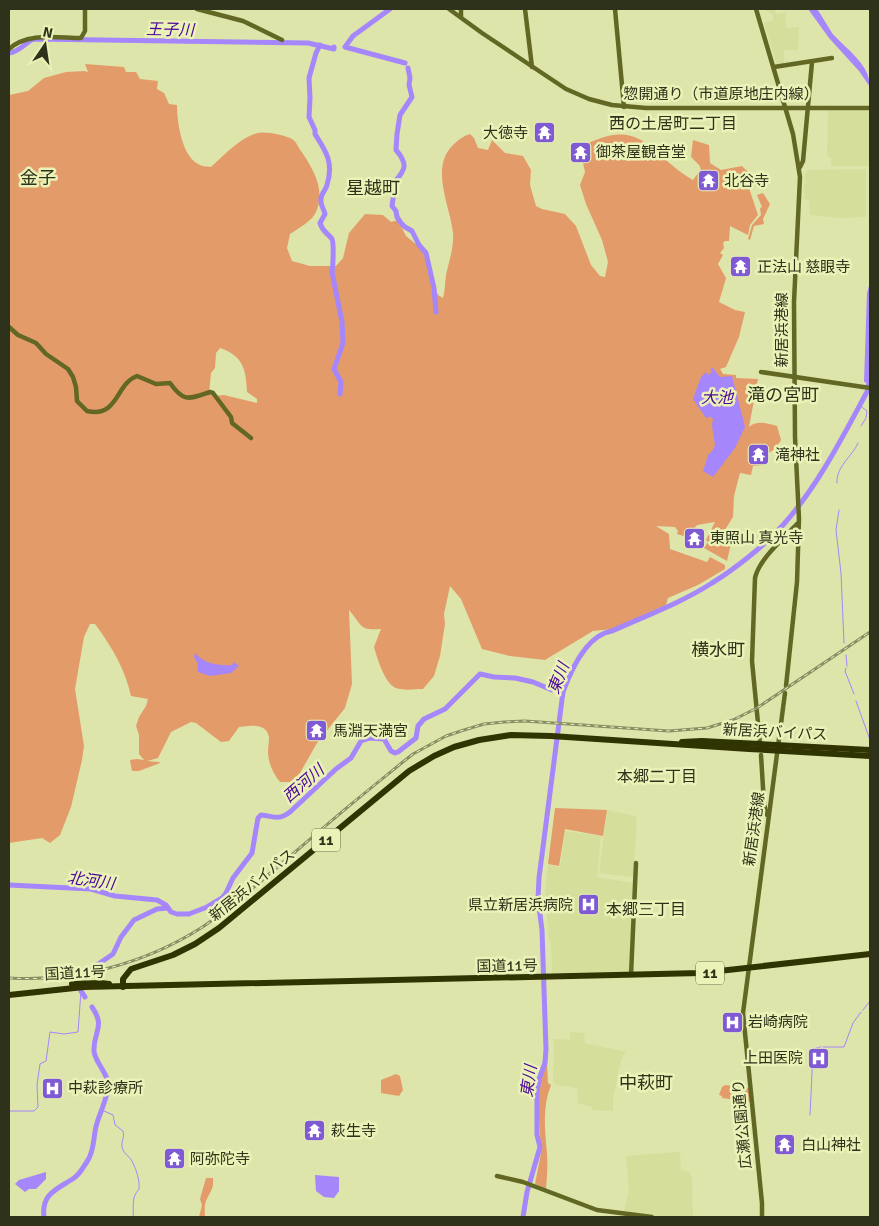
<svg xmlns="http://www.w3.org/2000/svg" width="879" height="1226" viewBox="0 0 879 1226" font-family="Signika,'Noto Sans JP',sans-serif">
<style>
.built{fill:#d5de9b}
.green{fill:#e49b6a;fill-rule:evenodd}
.water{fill:#a686fb}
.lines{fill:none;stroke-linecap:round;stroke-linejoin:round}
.stream{stroke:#a686fb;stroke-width:1}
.river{stroke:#a686fb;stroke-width:5}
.secondary{stroke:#626824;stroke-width:4.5}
.highway{stroke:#303302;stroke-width:6}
.rail-casing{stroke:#898e64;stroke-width:3}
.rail{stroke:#eaf2b7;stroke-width:1;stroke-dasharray:4;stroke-linecap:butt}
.labels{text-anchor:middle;stroke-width:5;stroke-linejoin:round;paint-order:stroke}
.shield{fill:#eaf2b7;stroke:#676c49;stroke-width:1}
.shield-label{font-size:14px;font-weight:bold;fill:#2f321a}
.street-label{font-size:15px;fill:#2f321a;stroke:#eaf2b7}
.poi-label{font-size:15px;fill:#2f321a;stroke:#eaf2b7;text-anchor:start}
.water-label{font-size:16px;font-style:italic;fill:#4b0599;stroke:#eaf2b7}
.neighbourhood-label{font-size:16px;fill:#2f321a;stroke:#eaf2b7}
.quarter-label{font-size:18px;fill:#2f321a;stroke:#eaf2b7}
</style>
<rect width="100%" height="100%" fill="#dde5aa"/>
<!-- built -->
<g class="built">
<polygon points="764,9 775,9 776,14 786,12 786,28 799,27 798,50 784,50 784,64 777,65 764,23 773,20 773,15"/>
<polygon points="828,111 870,111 870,166 831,166 831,158 827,156"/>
<polygon points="866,169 866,217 841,218 810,215 809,200 804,199 805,172 809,170"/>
<polygon points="607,810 635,816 637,819 633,877 599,873"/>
<polygon points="565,831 601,836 597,877 633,883 629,972 552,975 551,943 549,941 545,889 548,865 560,867"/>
<polygon points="570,1032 584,1033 585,1043 626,1052 622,1058 617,1076 618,1076 613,1096 613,1111 592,1110 592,1107 578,1103 577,1088 557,1085 553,1082 554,1039 570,1040"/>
<polygon points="680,1152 681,1170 689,1171 692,1177 693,1217 671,1217 668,1215 665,1217 624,1211 629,1188 626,1156"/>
</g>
<!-- green -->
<g class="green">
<path d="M 85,64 L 124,67 L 126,72 L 136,72 L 140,79 L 158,81 L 157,89 L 164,93 L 169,104 L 177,105 C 177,122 182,158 200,165 C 203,167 207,166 211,167 C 223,156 242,136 258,133 C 265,131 285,135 292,139 C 296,141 298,147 301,151 C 313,169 326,189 316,212 C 312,221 299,228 290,234 L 287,248 L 292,261 L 310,266 L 336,266 L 343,258 L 349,233 L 365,214 L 383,215 L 391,222 L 398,220 L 406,236 L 422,249 L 435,288 L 438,295 L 443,298 C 445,291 445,282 446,275 C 449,261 454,247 453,233 C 450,205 429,167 454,144 C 460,139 463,136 470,134 L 474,138 L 478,148 L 488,150 L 492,140 L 505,153 L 523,156 L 531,170 L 530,185 L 536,206 L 542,209 L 565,214 L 576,226 L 591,265 L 600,276 L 605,277 L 608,262 L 602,240 L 586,204 L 580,185 L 585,172 L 582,158 L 587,144 C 643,116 652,157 693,180 L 701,169 L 699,165 L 691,157 L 693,140 L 709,145 L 710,163 L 721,170 L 742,166 L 748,172 L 745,176 L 758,215 L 750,225 L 748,235 L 730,226 L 729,241 L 725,241 L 723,243 L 724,248 L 720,253 L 723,255 L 718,264 L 726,278 L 719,302 L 735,310 L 745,312 L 739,337 L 726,367 L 720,369 L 723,374 L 736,375 L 736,378 L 758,379 L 749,427 C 756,420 768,423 777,426 L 781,440 L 775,449 L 767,454 L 766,463 L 764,465 L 753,466 L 751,475 L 740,473 L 734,496 L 733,517 L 725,530 L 733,535 L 727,561 L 704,548 L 708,542 L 706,540 L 715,522 L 697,525 L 687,537 L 677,534 L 678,531 L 675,527 L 656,526 L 669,534 L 670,549 L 707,562 L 710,557 L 725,565 L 725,569 L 698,585 L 668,598 L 666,605 L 613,629 L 593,631 L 545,660 L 510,656 L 482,649 L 461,599 L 450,586 L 444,614 L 445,624 L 440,656 L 434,676 L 423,689 C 415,689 404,691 396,688 C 385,684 377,658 374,647 L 381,629 C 359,631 362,625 349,610 L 352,684 L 345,708 L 317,743 L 300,773 L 290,782 L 280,782 C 273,773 269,765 268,753 C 268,748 269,742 269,737 C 266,722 249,726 239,727 L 229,741 L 221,742 L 196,723 L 191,722 L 171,732 L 158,758 L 147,761 L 159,762 L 160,763 L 139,771 L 132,771 L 130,760 L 137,759 L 144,760 L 139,754 L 139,735 L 136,726 L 139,717 L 146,706 L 148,699 L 131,696 C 125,669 112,647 95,624 L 90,624 L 84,637 L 75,689 L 84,746 L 82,760 L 71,807 L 60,835 L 50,843 L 42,838 L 9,843 L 9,95 L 28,91 L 44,78 L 66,72 L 84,71 L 88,72 ZM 220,348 C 243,356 246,369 247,392 L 257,399 L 257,403 L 224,395 L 214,396 L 209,394 L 211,373 L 215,368 L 216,353 Z"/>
<polygon points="763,193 770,204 763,219 764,224 754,226 750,240 748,239 752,225 761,215 760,208 762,207 757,195"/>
<polygon points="555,808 607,810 603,836 565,829 559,866 548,864"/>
<path d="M 547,1063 L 548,1083 L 551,1085 C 542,1108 545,1129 547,1153 C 548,1165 547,1177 546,1189 L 535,1184 L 541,1153 L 539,1116 L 539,1094 L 541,1080 Z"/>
<polygon points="396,1074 400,1076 403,1090 399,1096 381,1093 381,1080"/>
<polygon points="725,1085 750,1088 751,1102 722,1098 722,1096 719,1095 722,1087"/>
<path d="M 206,1178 L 213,1178 C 214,1190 210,1191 206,1201 C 204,1206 205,1212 205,1217 L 199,1217 L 202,1205 L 200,1199 Z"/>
</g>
<!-- water -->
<g class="water">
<path d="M 808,9 L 817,9 C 822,16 827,25 832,33 C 846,49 870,64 870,87 L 859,71 L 829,38 Z"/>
<polygon points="870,282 870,383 864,382 867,293"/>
<polygon points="713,368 720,377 732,376 745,427 735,448 713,477 703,471 708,455 713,450 715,445 712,426 713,419 711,417 706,418 693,399 701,377 706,372 708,375 712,372 710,369"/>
<path d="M 195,653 C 202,663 219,666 232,665 L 234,662 L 239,666 L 231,673 L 210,676 L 198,672 L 197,662 L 194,657 Z"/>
<polygon points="46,1172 46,1179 36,1189 29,1189 25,1192 15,1184 19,1180"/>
<polygon points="315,1175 339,1177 339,1191 334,1198 324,1197 316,1191"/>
</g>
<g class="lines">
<!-- stream -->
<g class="stream">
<polyline points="859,405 867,411 866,418 861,426"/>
<path d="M 837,483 C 836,466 852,457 858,443"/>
<polyline points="839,510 836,530 841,573 844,643"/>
<polyline points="846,655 847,666"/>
<polyline points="846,668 845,671 854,694"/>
<polyline points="856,701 870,740"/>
<polyline points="870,766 870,782"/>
<polyline points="863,1010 870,1001"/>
<polyline points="823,1047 844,1047 853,1023 861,1012"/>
<polyline points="816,1048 821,1047"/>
<path d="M 102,1110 L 113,1115 L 115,1125 L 123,1131 C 125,1138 121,1141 122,1147 C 123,1153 129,1156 132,1161 C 136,1169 140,1180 139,1189 C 131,1198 134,1205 133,1217"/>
<polyline points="9,1111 34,1111 38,1107 37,1085 40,1064 46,1061 50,1032 64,1034 78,1032 81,991"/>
<polyline points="810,1115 813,1052"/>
</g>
<!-- river -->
<g class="river">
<polyline points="390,9 353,36 345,47 405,63"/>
<path d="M 320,45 L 316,53 L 309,78 L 310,98 L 309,117 L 315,130 L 315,134 C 326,151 334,163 327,185 C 326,190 321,193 321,199 C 320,205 324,209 325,214 L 320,223 C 323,233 327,232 332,239 C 334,243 333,267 332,272 L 342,322 L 343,343 L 334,369 L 341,382 L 340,394"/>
<path d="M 9,53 C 19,52 24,44 33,39 L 308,43 L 334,49 L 334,47"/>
<path d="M 408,68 L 410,78 L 409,85 L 412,97 L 400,115 L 397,134 L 396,150 C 412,168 401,173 390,188 L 394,192 L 392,206 L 396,211 L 397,217 L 401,223 L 405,227 L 412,231 L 419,245 L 426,253 L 434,288 L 436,312"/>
<path d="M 9,885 L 91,889 L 115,896 L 157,900 L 166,905 L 171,912 L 177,914 L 189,914 L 207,907 L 222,898 L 226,893 L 233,878 L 252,853 L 258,818 L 261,815 C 274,816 278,821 290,812 L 336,769 L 351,758 L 361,741 L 370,738 L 384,739 L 391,751 L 395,753 L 398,752 L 416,738 L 418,726 L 424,719 L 445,709 L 480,674 L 494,677 L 515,678 L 533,682 L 552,690 L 566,682"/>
<polyline points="85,978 94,967 113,954 121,937 134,920 157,909 168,908"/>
<polyline points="81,991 85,997"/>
<path d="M 44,1217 C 41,1193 58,1189 74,1178 C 80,1174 84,1166 88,1160 C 95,1149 93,1135 97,1123 C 100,1113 108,1096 108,1086 C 109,1074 95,1063 94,1051 C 93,1032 106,1027 92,1007"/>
<path d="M 523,1217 L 527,1192 L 540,1147 L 537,1135 L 537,1094 L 539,1079 L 545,1063 L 546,1049 L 542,930 L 538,899 L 539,878 L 563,692 C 571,670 586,635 612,631 C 645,616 681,603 712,583 C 735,569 765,545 783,525 C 818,486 843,436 868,390 L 869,378"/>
</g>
<!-- secondary -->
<g class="secondary">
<polyline points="197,9 243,21 282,40"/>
<polyline points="449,9 482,33 566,89 589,99 612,105 646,108 870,108"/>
<polyline points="525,9 532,67"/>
<polyline points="615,9 624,107"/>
<polyline points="756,9 793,134 800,177 794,302 795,437 799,519 797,582 786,686"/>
<polyline points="461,17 461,9"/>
<path d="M 9,49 C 28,32 57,38 81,38 L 85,31 L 85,9"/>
<polyline points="774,67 832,58"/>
<polyline points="800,167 803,161 812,62"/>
<path d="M 9,327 L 18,335 L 36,343 L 46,354 L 68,369 L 73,377 L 76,387 L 77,401 L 87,411 C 119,418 115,384 137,376 L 156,384 L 170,383 C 184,403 189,399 210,392 L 213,393 L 231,417 L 232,423 L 251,438"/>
<polyline points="761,372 870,388"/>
<path d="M 760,744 L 752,661 L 755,578 C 759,559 784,538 797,524"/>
<polyline points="761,755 764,804 767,815"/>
<polyline points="631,975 636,863"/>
<polyline points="497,1176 523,1182 597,1210 652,1217"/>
<polyline points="762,1217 762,1203 743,1013 785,693"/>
</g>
<!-- highway -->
<g class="highway">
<polyline points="682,742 702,741 870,750"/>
<polyline points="72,984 101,983 109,984"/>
<polyline points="123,987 123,979 131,969 173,955 195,944 219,928 409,771 434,756 454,747 479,740 511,735 551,736 749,749 870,756"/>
<polyline points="9,995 84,987 701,973 870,954"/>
</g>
<defs>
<path id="rail" d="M 9,978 C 76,982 144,964 201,928 C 232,908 259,882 287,859 C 328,823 370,788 413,754 L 446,736 L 464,730 L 484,724 L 504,722 L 525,721 L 669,731 L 707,728 L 733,720 L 757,708 L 870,632"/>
</defs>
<!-- rail casing -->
<use href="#rail" class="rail-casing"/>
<!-- rail -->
<use href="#rail" class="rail"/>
</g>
<!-- icons -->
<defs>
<symbol id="temple-square" viewBox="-11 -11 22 22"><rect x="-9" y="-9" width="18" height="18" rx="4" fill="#805ad5" stroke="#eaf2b7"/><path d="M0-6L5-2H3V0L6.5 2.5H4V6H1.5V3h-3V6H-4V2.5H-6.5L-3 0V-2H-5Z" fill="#fff"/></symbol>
<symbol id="hospital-square" viewBox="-11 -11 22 22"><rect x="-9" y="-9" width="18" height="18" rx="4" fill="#805ad5" stroke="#eaf2b7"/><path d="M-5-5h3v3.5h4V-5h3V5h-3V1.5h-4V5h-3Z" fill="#fff"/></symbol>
</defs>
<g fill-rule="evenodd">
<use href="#temple-square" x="532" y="120" width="25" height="25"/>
<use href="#temple-square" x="568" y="140" width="25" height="25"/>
<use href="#temple-square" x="696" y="168" width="25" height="25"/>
<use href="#temple-square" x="728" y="254" width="25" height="25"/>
<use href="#temple-square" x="746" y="442" width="25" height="25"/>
<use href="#temple-square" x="682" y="526" width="25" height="25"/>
<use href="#temple-square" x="304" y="718" width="25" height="25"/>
<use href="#hospital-square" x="576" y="892" width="25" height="25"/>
<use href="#hospital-square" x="720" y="1010" width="25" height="25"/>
<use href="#hospital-square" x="806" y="1046" width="25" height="25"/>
<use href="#hospital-square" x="40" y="1076" width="25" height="25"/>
<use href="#temple-square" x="302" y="1118" width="25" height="25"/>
<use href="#temple-square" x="772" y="1132" width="25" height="25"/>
<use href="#temple-square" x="162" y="1146" width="25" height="25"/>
</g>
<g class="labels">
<!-- shield labels -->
<g class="shield">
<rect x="312" y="828.5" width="28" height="23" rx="4"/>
<rect x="696" y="961.5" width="28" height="23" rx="4"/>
</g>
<g class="shield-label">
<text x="326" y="845">11</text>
<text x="710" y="978">11</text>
</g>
<!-- street labels -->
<g class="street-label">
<text x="721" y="99">惣開通り（市道原地庄内線）</text>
<text transform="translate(782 330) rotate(-90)" y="5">新居浜港線</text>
<text transform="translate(775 732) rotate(3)" y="5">新居浜バイパス</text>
<text transform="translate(754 829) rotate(-82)" y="5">新居浜港線</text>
<text transform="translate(252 885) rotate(-39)" y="5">新居浜バイパス</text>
<text transform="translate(507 966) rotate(-1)" y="5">国道11号</text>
<text transform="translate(75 973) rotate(-3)" y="5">国道11号</text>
<text transform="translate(742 1124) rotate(-95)" y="5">広瀬公園通り</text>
</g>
<!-- poi labels -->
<g class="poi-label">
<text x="528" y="138" text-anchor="end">大徳寺</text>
<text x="596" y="157">御茶屋観音堂</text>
<text x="724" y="186">北谷寺</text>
<text x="757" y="272">正法山 慈眼寺</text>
<text x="775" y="460">滝神社</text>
<text x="710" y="543">東照山 真光寺</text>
<text x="333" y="736">馬淵天満宮</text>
<text x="573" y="910" text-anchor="end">県立新居浜病院</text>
<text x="748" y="1027">岩崎病院</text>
<text x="803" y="1063" text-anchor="end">上田医院</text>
<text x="68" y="1093">中萩診療所</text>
<text x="331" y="1136">萩生寺</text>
<text x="801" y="1150">白山神社</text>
<text x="190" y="1164">阿弥陀寺</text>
</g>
<!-- water labels -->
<g class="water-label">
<text transform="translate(170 29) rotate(1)" y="6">王子川</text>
<text x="717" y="403">大池</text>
<text transform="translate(558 678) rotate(-69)" y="6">東川</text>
<text transform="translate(303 783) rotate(-41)" y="6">西河川</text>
<text transform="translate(91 880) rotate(8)" y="6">北河川</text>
<text transform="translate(528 1081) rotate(-82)" y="6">東川</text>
</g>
<!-- neighbourhood labels -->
<g class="neighbourhood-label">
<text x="673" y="129">西の土居町二丁目</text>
<text x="657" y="782">本郷二丁目</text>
<text x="646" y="915">本郷三丁目</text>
</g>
<!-- quarter labels -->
<g class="quarter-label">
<text x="38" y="184">金子</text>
<text x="373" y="194">星越町</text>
<text x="783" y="401">滝の宮町</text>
<text x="718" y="656">横水町</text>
<text x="646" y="1089">中萩町</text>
</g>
</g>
<!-- border -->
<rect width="879" height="1226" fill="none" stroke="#2f321a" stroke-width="20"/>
<!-- north arrow -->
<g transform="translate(45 45) rotate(13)" stroke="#eaf2b7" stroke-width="4" paint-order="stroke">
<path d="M0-4L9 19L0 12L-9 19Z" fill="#2f321a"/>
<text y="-8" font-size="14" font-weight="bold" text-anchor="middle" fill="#2f321a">N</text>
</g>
</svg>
